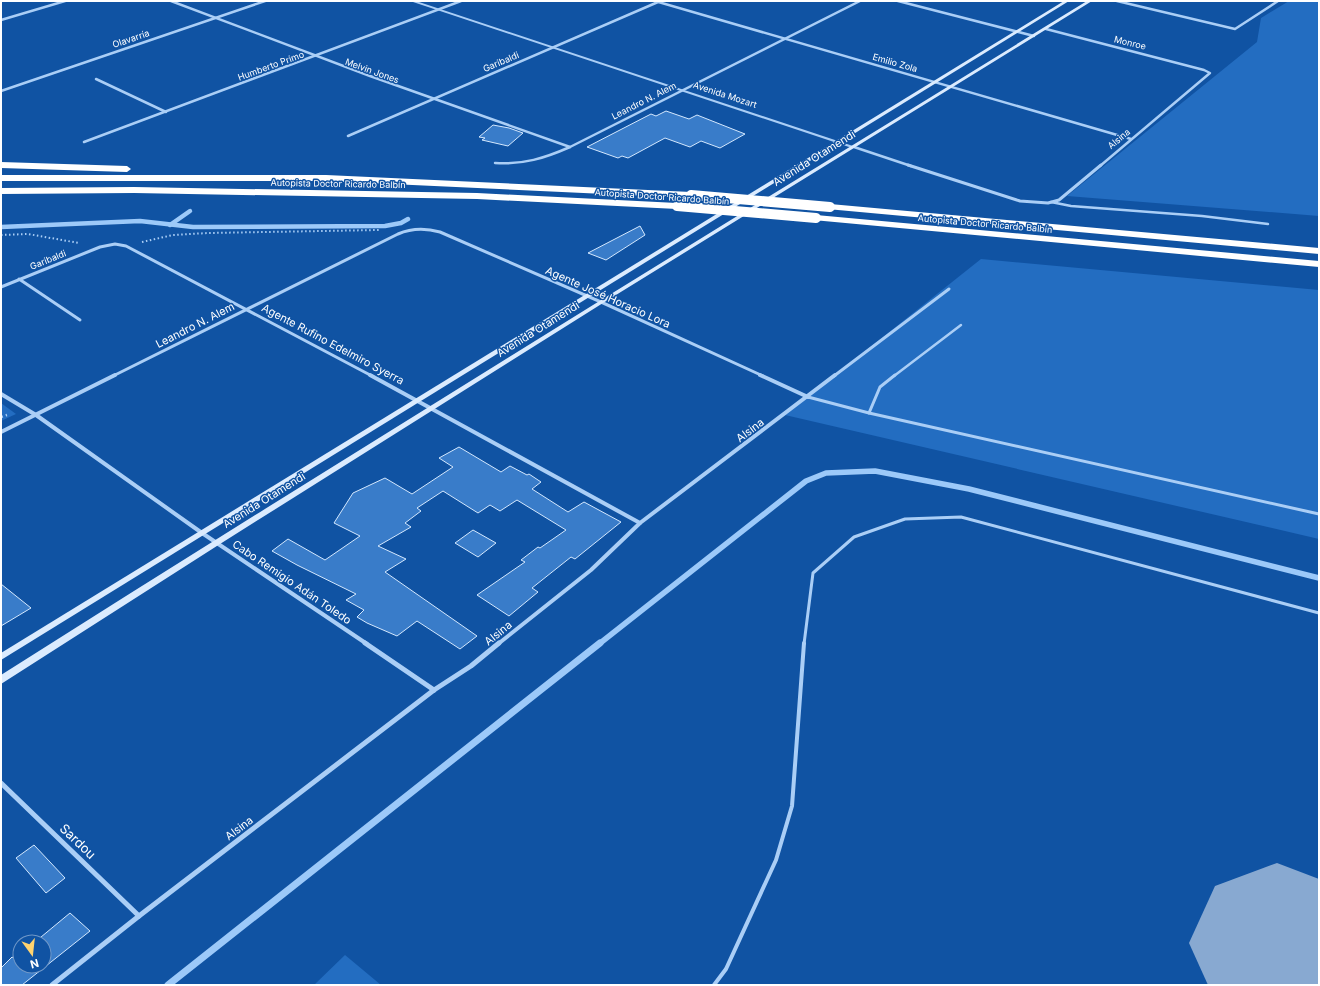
<svg xmlns="http://www.w3.org/2000/svg" width="1320" height="986" viewBox="0 0 1320 986" font-family="Inter,sans-serif">
<style>
.green{fill:#236dc1}
.lines{fill:none;stroke-linecap:round;stroke-linejoin:round}
.stream-far2{stroke:#9cc9f9;stroke-width:4.5}
.stream-far1{stroke:#9cc9f9;stroke-width:5.5}
.stream{stroke:#9cc9f9;stroke-width:7}
.runway{fill:#88a9d1;fill-rule:evenodd}
.building{fill:#397cc9;stroke:#d4e8fe}
.path-far1{stroke:#aacef6;stroke-width:2;stroke-dasharray:1.5 2.5;stroke-linecap:butt}
.path{stroke:#aacef6;stroke-width:2.5;stroke-dasharray:2 3;stroke-linecap:butt}
.service-far2{stroke:#aacef6;stroke-width:2.5}
.service-far1{stroke:#aacef6;stroke-width:3}
.service{stroke:#aacef6;stroke-width:4}
.minor-far3{stroke:#aacef6;stroke-width:2.5}
.minor-far2{stroke:#aacef6;stroke-width:3}
.minor-far1{stroke:#aacef6;stroke-width:4}
.minor{stroke:#aacef6;stroke-width:5}
.tertiary{fill:#aacef6;fill-rule:evenodd}
.secondary{fill:#dbebfe;fill-rule:evenodd}
.motorway{fill:#fff;fill-rule:evenodd}
.motorway-bridge{stroke:#fff;stroke-width:10}
.labels{text-anchor:middle;stroke-width:3;stroke-linejoin:round;paint-order:stroke}
.far-street-label{font-size:9px;fill:#fff;stroke:#1053a3}
.street-label{font-size:11px;fill:#fff;stroke:#1053a3}
.near-street-label{font-size:13px;fill:#fff;stroke:#1053a3}
</style>
<rect width="100%" height="100%" fill="#1053a3"/>
<!-- green -->
<g class="green">
<polygon points="1289,1 1319,1 1319,216 1067,196 1257,42 1261,18"/>
<polygon points="981,259 1319,290 1319,539 785,415"/>
<polygon points="1,403 16,414 1,421"/>
<polygon points="345,955 381,985 314,985"/>
</g>
<g class="lines">
<!-- stream-far2 -->
<g class="stream-far2">
<polyline points="170,225 190,211"/>
<polyline points="1,227 140,221 193,227 385,226 401,223 408,219"/>
</g>
<!-- stream-far1 -->
<polyline class="stream-far1" points="599,644 806,481 826,473 875,471 969,489 1319,578"/>
<!-- stream -->
<polyline class="stream" points="168,985 600,643"/>
<!-- runway -->
<polygon class="runway" points="1277,863 1319,879 1319,985 1208,985 1189,943 1215,886"/>
</g>
<!-- building -->
<g class="building">
<polygon points="666,111 689,119 697,115 745,134 720,148 701,141 690,147 665,138 628,158 622,156 618,158 587,147 651,114 656,116"/>
<polygon points="493,125 509,128 523,133 508,146 482,140 485,138 479,137"/>
<polygon points="640,226 645,235 606,260 588,253"/>
<polygon points="459,447 501,472 510,466 527,475 529,474 541,482 532,489 568,512 584,502 621,522 575,559 571,557 532,588 538,592 509,616 477,595 525,562 521,560 538,547 540,548 566,530 517,500 500,511 490,505 478,513 443,491 417,508 421,511 405,523 411,527 378,546 406,559 385,572 477,636 460,649 417,621 397,636 367,623 357,617 364,610 346,600 356,594 297,565 272,551 288,539 325,560 360,536 334,523 353,493 385,478 412,494 453,467 439,458"/>
<polygon points="473,530 496,543 478,557 455,543"/>
<polygon points="1,584 31,608 1,626"/>
<polygon points="34,845 65,878 46,893 16,858"/>
<polygon points="70,913 90,931 22,985 1,985 1,968 12,957 14,958 20,954 20,966 44,966 44,942 35,942"/>
</g>
<g class="lines">
<!-- path-far1 -->
<g class="path-far1">
<polyline points="1,235 28,234 79,243"/>
<polyline points="142,242 173,235 208,233 380,230"/>
</g>
<!-- path -->
<polyline class="path" points="1,417 7,415"/>
<!-- service-far2 -->
<g class="service-far2">
<polyline points="1051,202 1071,206 1202,216 1268,224"/>
<polyline points="894,376 961,325"/>
</g>
<!-- service-far1 -->
<g class="service-far1">
<polyline points="808,397 869,413 1319,514"/>
<polyline points="869,413 880,387 895,375"/>
<polyline points="804,644 813,573 854,537 905,519 961,517 1319,613"/>
</g>
<!-- service -->
<polyline class="service" points="714,985 726,969 776,860 792,806 804,643"/>
<!-- minor-far3 -->
<g class="minor-far3">
<polyline points="171,1 370,76 570,147"/>
<polyline points="655,1 1131,139"/>
<polyline points="898,1 1034,36"/>
<polyline points="1117,1 1235,29 1278,1"/>
<polyline points="1,20 65,1"/>
<polyline points="1046,29 1204,70 1210,73 1100,166"/>
<polyline points="96,79 166,112"/>
<polyline points="1,91 265,1"/>
<polyline points="348,136 658,2"/>
<polyline points="84,142 461,1"/>
<polyline points="854,147 911,166"/>
<path d="M 495,163 C 523,165 545,158 570,147 L 860,1"/>
</g>
<!-- minor-far2 -->
<g class="minor-far2">
<polyline points="908,165 1020,201 1048,203 1059,200 1101,165"/>
<polyline points="19,279 80,320"/>
<polyline points="1,287 100,247 115,244 126,246 372,376"/>
<path d="M 113,376 L 398,234 C 412,228 425,228 440,232 L 601,302 L 763,376"/>
<polyline points="834,376 949,289"/>
</g>
<!-- minor-far1 -->
<g class="minor-far1">
<polyline points="370,375 640,523"/>
<polyline points="760,375 808,397"/>
<polyline points="1,394 36,415 202,533 367,644"/>
<polyline points="1,432 115,375"/>
<polyline points="498,644 591,570 640,523 835,375"/>
</g>
<!-- minor -->
<g class="minor">
<polyline points="365,643 434,690"/>
<polyline points="1,783 139,916"/>
<polyline points="52,985 139,916 434,690 471,666 499,643"/>
</g>
<!-- tertiary -->
<polygon class="tertiary" points="410,1 416,1 856,147 852,148"/>
<!-- secondary -->
<g class="secondary">
<polygon points="1064,1 1069,1 1,660 1,653"/>
<path d="M 1087,1 L 1092,1 L 603,303 L 220,544 L 1,684 L 1,675 C 361,447 724,224 1087,1 Z"/>
</g>
<!-- motorway -->
<g class="motorway">
<polygon points="1,162 127,166 131,169 127,172 1,168"/>
<polygon points="1,175 326,175 691,192 695,195 691,198 326,181 1,181"/>
<polygon points="134,187 477,193 677,203 681,206 677,209 477,199 134,193 1,194 1,188"/>
<polygon points="830,204 1319,248 1319,254 827,209 826,207 827,205"/>
<polygon points="816,215 1319,261 1319,267 813,220 812,218 813,216"/>
</g>
<!-- motorway-bridge -->
<g class="motorway-bridge">
<polyline points="691,195 830,207"/>
<polyline points="677,206 816,218"/>
</g>
</g>
<g class="labels">
<!-- far-street labels -->
<g class="far-street-label">
<text transform="translate(131 39) rotate(-19)" y="3">Olavarría</text>
<text transform="translate(1130 43) rotate(14)" y="3">Monroe</text>
<text transform="translate(501 62) rotate(-23)" y="3">Garibaldi</text>
<text transform="translate(895 63) rotate(16)" y="3">Emilio Zola</text>
<text transform="translate(271 66) rotate(-20)" y="3">Humberto Primo</text>
<text transform="translate(372 71) rotate(20)" y="3">Melvin Jones</text>
<text transform="translate(725 95) rotate(18)" y="3">Avenida Mozart</text>
<text transform="translate(644 101) rotate(-27)" y="3">Leandro N. Alem</text>
<text transform="translate(1119 139) rotate(-40)" y="3">Alsina</text>
<text transform="translate(338 184) rotate(1)" y="3">Autopista Doctor Ricardo Balbín</text>
<text transform="translate(662 197) rotate(4)" y="3">Autopista Doctor Ricardo Balbín</text>
<text transform="translate(985 224) rotate(5)" y="3">Autopista Doctor Ricardo Balbín</text>
<text transform="translate(48 260) rotate(-22)" y="3">Garibaldi</text>
</g>
<!-- street labels -->
<g class="street-label">
<text transform="translate(814 158) rotate(-32)" y="4">Avenida Otamendi</text>
<text transform="translate(608 297) rotate(24)" y="4">Agente José Horacio Lora</text>
<text transform="translate(195 325) rotate(-27)" y="4">Leandro N. Alem</text>
<text transform="translate(538 329) rotate(-32)" y="4">Avenida Otamendi</text>
<text transform="translate(333 344) rotate(28)" y="4">Agente Rufino Edelmiro Syerra</text>
<text transform="translate(750 430) rotate(-37)" y="4">Alsina</text>
<text transform="translate(264 500) rotate(-32)" y="4">Avenida Otamendi</text>
<text transform="translate(292 582) rotate(34)" y="4">Cabo Remigio Adán Toledo</text>
<text transform="translate(498 633) rotate(-39)" y="4">Alsina</text>
<text transform="translate(239 828) rotate(-37)" y="4">Alsina</text>
</g>
<!-- near-street labels -->
<g class="near-street-label">
<text transform="translate(78 841) rotate(44)" y="5">Sardou</text>
</g>
</g>
<!-- border -->
<rect width="1320" height="986" fill="none" stroke="#ffffff" stroke-width="4"/>
<!-- north arrow -->
<g transform="translate(32 954) rotate(165)"><circle r="19" fill="#1053a3" stroke="#7098c8"/>
<path d="M0-3L7 15L0 10L-7 15Z" fill="#ffd36f"/>
<text y="-6" font-size="11" font-weight="bold" text-anchor="middle" fill="#ffffff">N</text>
</g>
</svg>
